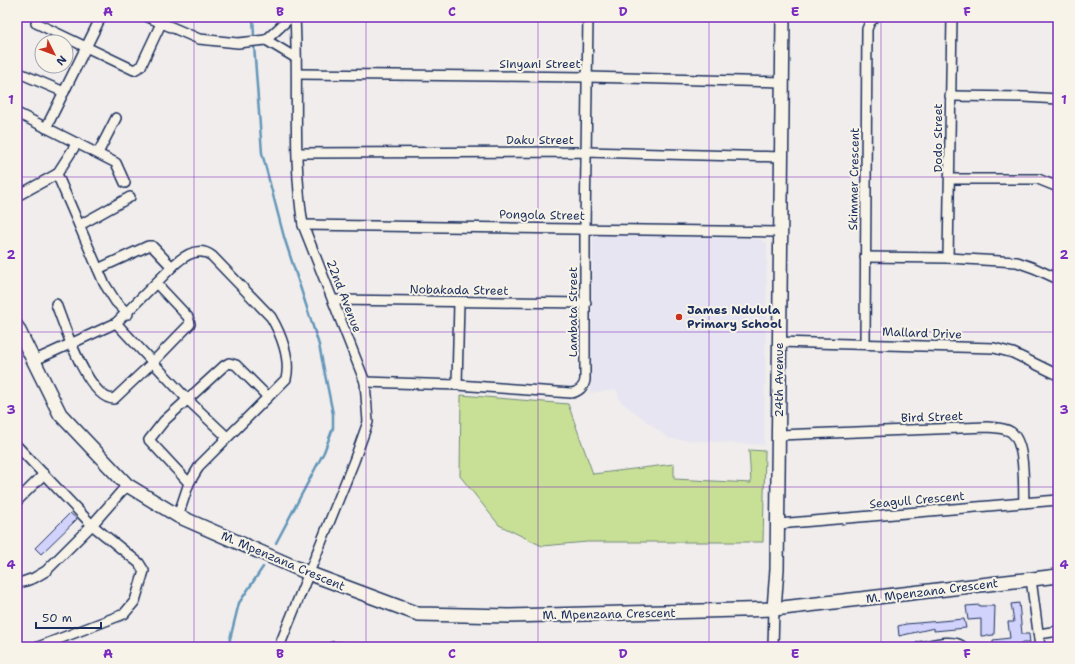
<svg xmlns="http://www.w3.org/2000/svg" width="1075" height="664" viewBox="0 0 1075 664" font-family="'Shantell Sans',sans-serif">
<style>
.built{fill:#e7e5f1}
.green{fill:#c8e096;stroke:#72887a}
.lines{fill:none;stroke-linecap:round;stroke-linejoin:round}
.stream{stroke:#6496b9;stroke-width:2.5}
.building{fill:#d2d3fc;stroke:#1b2f5e}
.street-casing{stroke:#1b2f5e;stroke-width:12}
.secondary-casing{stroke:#1b2f5e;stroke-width:16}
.street{stroke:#f7f3e8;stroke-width:9}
.secondary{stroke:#f7f3e8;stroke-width:13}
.grid{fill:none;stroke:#7b2cbf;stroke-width:1;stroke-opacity:0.55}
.poi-dot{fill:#c8321e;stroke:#f7f3e8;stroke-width:1.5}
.labels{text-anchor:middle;stroke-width:4;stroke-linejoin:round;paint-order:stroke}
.street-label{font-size:12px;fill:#1b2f5e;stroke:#f7f3e8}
.poi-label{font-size:12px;font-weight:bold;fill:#1b2f5e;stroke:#f7f3e8;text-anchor:start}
.neatline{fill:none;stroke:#7b2cbf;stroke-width:1.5}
.grid-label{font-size:13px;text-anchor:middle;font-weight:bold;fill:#7b2cbf}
</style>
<rect width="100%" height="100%" fill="#f0edec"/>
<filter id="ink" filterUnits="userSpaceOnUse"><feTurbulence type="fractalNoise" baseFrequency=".025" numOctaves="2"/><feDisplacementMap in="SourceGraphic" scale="8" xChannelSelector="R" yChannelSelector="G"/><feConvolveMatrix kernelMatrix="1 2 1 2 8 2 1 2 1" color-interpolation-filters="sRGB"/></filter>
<g filter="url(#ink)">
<!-- built -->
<polygon class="built" points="593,234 760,239 767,244 764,445 670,439 620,401 617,390 590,393"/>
<!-- green -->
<polygon class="green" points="461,395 568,404 593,474 674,464 674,479 751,483 749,450 765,451 763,542 587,542 542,546 499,525 460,476"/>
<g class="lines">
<!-- stream -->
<g class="stream">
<polyline points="253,17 254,36"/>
<polyline points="254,45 262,153 284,237 319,345 333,414 333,428 324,452 276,543"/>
<polyline points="228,647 239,603 263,567"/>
</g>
</g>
<!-- building -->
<g class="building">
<polygon points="70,513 77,519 41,554 35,548"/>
<polygon points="1019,603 1022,634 1029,634 1030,643 1020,643 1020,647 993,647 993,640 1010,638 1008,622 1014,622 1011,604"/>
<polygon points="980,605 980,606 995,606 994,635 981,636 981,619 968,620 966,606"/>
<polygon points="964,619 966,628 934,631 934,628 899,636 898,626 906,624"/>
</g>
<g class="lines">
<defs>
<g id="street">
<polyline points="38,17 36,23 40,25 134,70 141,66 164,17"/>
<polyline points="148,17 199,39 238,43 266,40 296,58"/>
<polyline points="266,40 291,17"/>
<polyline points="17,72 64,92"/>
<polyline points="297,74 588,77 782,82"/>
<polyline points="950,96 1024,97 1058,99"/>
<polyline points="17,113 116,163 125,183"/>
<polyline points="46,128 101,17"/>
<polyline points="98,153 116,118"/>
<polyline points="298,153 586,152 782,157"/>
<polyline points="57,174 104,283 116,302 128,314"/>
<polyline points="950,179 1038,179 1058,187"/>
<polyline points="17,196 57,174 77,143"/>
<polyline points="80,225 130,197"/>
<polyline points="303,225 781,232"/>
<polyline points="865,257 948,258 1017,262 1034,268 1058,279"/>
<polyline points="948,258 952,17"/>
<polyline points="98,269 148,246 152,246 172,267"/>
<polyline points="333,300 586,303"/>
<path d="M 56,304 C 64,325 88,399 114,399 L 152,363 L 190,324 L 188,317 L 156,283"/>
<polyline points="116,323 188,400 227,437"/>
<polyline points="778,342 994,348 1013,353 1058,375"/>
<polyline points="865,343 867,29 870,22 875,17"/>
<path d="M 33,361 L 116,323 L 175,264 C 185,255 199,246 212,256 L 271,317 C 281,334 291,359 286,379 L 200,465 L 189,483 L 178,516"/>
<path d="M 365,382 L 457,385 L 571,393 C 578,392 584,387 585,380 L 585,228 L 588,17"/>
<polyline points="457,385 459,302"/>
<path d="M 779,435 L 987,427 C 995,428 1003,427 1011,432 C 1026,443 1023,485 1024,503"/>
<polyline points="17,446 92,525 139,563 144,571 135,601 124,614 38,647"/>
<polyline points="189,483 149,440 164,421 224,366 229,363 236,365 268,397"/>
<polyline points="17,501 44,474"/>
<polyline points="778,524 1058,500"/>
<polyline points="1031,579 1040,647"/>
<polyline points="17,584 34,578 46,571 92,525 127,485"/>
<polyline points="1039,634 1058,631"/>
<path d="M 279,647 L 354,461 L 368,422 L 365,382 L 303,225 C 292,157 299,86 295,17"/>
<polyline points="333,647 340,647"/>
<polyline points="773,647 774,609"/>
<path d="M 920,647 C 931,645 954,638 963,647"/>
</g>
<g id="secondary">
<polyline points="17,327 60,414 127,485 178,516 308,573 418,614 509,616 774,609 1058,576"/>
<polyline points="774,609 777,569 783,17"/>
</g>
</defs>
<!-- street casing -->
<use href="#street" class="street-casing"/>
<!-- secondary casing -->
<use href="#secondary" class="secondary-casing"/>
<!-- street -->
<use href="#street" class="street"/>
<!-- secondary -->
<use href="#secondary" class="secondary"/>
</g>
</g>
<!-- grid -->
<path class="grid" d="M 194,17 L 194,647M 366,17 L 366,647M 538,17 L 538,647M 709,17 L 709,647M 881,17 L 881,647M 17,177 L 1058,177M 17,332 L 1058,332M 17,487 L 1058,487"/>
<!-- markers -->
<circle class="poi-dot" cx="679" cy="317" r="4"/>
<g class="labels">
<!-- street labels -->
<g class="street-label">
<text x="540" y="68">Sinyani Street</text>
<text transform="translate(938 138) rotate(-90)" y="4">Dodo Street</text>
<text x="540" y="144">Daku Street</text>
<text transform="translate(854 179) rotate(-89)" y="4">Skimmer Crescent</text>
<text transform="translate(542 215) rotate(1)" y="4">Pongola Street</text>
<text transform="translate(459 290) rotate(1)" y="4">Nobakada Street</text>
<text transform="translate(344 296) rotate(69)" y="4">22nd Avenue</text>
<text transform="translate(573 312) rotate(-90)" y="4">Lambata Street</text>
<text transform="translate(922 333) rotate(2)" y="4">Mallard Drive</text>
<text transform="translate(779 380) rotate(-90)" y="4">24th Avenue</text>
<text transform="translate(932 417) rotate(-2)" y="4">Bird Street</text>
<text transform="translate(917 500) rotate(-5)" y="4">Seagull Crescent</text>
<text transform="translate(283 561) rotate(23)" y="4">M. Mpenzana Crescent</text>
<text transform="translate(932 591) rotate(-7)" y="4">M. Mpenzana Crescent</text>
<text transform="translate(609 614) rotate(-1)" y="4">M. Mpenzana Crescent</text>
</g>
<!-- poi labels -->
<g class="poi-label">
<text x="687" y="314">James Ndulula<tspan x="687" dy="14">Primary School</tspan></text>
</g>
</g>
<!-- margin -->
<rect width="1075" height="664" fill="none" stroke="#f7f3e8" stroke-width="44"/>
<!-- north arrow -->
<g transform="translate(54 54) rotate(132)"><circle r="19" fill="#f7f3e8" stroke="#9fa5b1"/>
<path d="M0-3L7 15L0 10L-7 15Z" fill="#c8321e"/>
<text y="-6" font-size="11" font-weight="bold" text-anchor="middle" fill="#1b2f5e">N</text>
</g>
<!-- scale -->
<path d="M36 622v6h65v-6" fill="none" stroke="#1b2f5e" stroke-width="2"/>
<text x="42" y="622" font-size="12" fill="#1b2f5e" stroke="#f7f3e8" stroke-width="3" paint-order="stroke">50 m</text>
<rect x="22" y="22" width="1031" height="620" class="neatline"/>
<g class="grid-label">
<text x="108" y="16">A</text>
<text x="280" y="16">B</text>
<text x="452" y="16">C</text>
<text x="623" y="16">D</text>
<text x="795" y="16">E</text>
<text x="967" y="16">F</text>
<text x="11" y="104">1</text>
<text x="1064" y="104">1</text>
<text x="11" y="259">2</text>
<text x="1064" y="259">2</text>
<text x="11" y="414">3</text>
<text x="1064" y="414">3</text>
<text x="11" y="569">4</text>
<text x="1064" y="569">4</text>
<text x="108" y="658">A</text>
<text x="280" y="658">B</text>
<text x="452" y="658">C</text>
<text x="623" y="658">D</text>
<text x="795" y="658">E</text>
<text x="967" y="658">F</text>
</g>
</svg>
